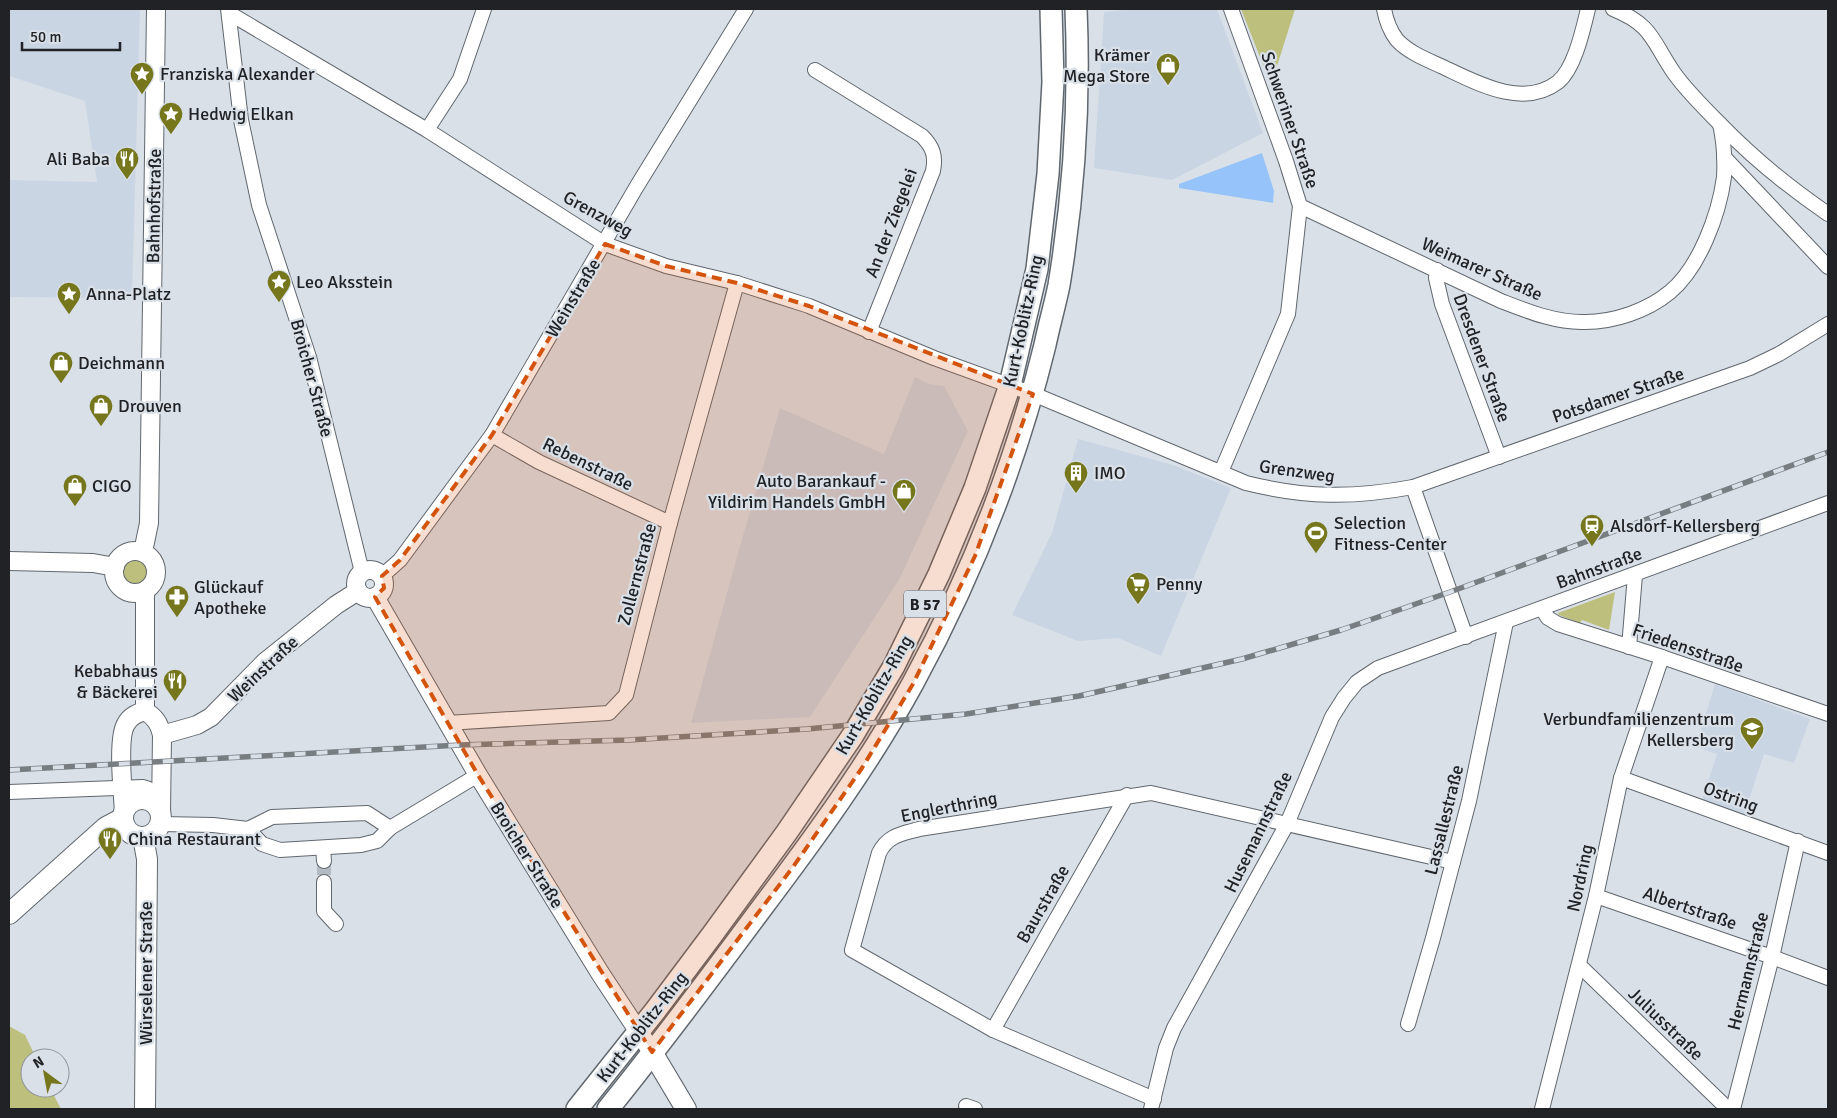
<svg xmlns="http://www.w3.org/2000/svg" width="1837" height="1118" viewBox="0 0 1837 1118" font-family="Signika,sans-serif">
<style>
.built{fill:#cad5e3}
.green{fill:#bdbf7c}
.water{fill:#96c4fa}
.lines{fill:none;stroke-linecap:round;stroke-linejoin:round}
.minor-tunnel{stroke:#b4bac1;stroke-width:14;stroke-dasharray:14 7;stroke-linecap:butt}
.minor-casing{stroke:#61676e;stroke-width:16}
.tertiary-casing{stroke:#61676e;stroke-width:20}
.secondary-casing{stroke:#61676e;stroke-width:22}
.primary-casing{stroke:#61676e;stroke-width:24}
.minor{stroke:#fff;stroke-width:14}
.tertiary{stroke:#fff;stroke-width:18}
.secondary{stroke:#fff;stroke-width:20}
.primary{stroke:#fff;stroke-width:21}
.rail-casing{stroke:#787d82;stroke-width:5.5}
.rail{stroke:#d9e0e8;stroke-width:4;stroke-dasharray:11;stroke-linecap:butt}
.marked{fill:#d4540e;fill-opacity:0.2;stroke:#d4540e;stroke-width:4;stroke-dasharray:10 6;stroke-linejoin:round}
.labels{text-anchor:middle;stroke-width:4.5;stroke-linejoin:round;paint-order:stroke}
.shield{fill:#d9e0e8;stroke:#585b60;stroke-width:1}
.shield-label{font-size:16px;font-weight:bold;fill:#202225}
.poi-label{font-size:18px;fill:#202225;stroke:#d9e0e8;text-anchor:start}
.street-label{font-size:18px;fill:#202225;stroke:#d9e0e8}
</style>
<rect width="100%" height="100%" fill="#d9e0e8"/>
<g class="built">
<polygon points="9,9 140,9 132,298 9,297 9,180 97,182 85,101 9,76"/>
<polygon points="1135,9 1217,9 1263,133 1172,180 1094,168 1104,12"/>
<polygon points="915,377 929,384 944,386 968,431 899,580 810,717 691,723 738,553 780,408 884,454"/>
<polygon points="1078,439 1173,465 1231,488 1161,656 1118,638 1078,641 1012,615 1052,533"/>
<polygon points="1715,684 1810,719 1794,763 1764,754 1744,815 1702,800 1717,754 1696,747"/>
</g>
<g class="green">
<polygon points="1241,9 1295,9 1271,85"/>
<circle cx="135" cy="571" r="15"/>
<polygon points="1615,592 1609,630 1582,620 1580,623 1559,615 1558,613"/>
<polygon points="9,1026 25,1035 36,1058 30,1058 30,1088 50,1088 61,1109 9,1109"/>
</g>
<polygon class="water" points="1262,153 1274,191 1273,203 1179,188 1179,184"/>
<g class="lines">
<polyline class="minor-tunnel" points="324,861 324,882"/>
<defs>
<g id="minor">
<polyline points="228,9 241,120 259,205 309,357 362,572"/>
<path d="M1384,9C1386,20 1390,31 1397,40C1409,53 1428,60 1443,67C1477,83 1523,109 1558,82C1575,68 1583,29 1588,9"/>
<path d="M1613,9C1653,25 1652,41 1674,73C1686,90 1705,109 1720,124C1752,157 1790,188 1828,214"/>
<path d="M229,13L427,130L605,244L666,266L737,283L809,306L934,358L1033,394L1246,483C1306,498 1353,498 1413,487L1750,368L1779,354L1828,324"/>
<path d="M815,70L922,136C933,147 936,156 933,171L869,332"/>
<polyline points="427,130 460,79 484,9"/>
<polyline points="1724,157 1828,267"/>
<path d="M1300,206L1501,301C1527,311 1556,323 1585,322C1614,322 1647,311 1670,292C1699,268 1719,215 1724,177C1725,160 1724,142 1720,124"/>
<polyline points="1437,270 1436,278 1442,304 1499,457"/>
<polyline points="492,435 539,462 670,523"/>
<polyline points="1221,472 1288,314 1300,206 1286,161 1231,9"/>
<polyline points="1413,487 1466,637"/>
<polyline points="382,576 400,560 492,435 637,186 746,9"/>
<polyline points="1542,609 1548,618 1558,624 1662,657 1828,714"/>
<polyline points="1629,647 1635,575"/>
<polyline points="447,723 609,713 626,695 670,523 737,283"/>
<polyline points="1621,778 1828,853"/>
<path d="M9,792L143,787C152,789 157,792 162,799"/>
<polyline points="161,824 213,825 248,829 272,817 367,813 390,828 478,775"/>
<polyline points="248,829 262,844 280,850 361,845 377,841 390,828"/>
<polyline points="323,848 324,861"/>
<polyline points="324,882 324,911 336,924"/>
<polyline points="1596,896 1772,957 1828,978"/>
<polyline points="1579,965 1728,1109"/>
<polyline points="1408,1024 1433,938 1469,801 1506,622"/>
<polyline points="993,1030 1127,795"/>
<path d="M1154,1099L993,1030L852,950L879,853C888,835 902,834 919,829L1151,793L1453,862"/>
<polyline points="966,1106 975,1109"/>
<polyline points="1151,1109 1166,1048 1174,1028 1287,824 1332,717 1344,698 1357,682 1378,668 1828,503"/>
<polyline points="1542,1109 1596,896 1621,778 1662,657"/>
<polyline points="1733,1109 1772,957 1798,841"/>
</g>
<g id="tertiary">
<circle cx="135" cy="572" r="21"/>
<polyline points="143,552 149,523 156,9"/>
<polyline points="9,561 93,563 115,567"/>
<circle cx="370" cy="584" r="14"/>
<polyline points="145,591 145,711"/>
<polyline points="375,597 478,775 600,973 652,1052"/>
<polyline points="162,735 197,725 211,717 265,662 336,605 358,591"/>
<path d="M124,812C123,794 117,738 126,724C130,716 137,713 145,711C155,717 159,723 162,735L161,814"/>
</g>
<g id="secondary">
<circle cx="142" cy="818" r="19"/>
<polyline points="143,837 147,859 145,1109"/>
<polyline points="9,914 106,827 123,818"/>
<polyline points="652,1052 686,1109"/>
</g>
<g id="primary">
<polyline points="577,1109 655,1011 712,935 787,832 853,735 894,666 939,574 975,488 1010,385 1037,269 1048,174 1053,82 1051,9"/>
<path d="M608,1109C660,1045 709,979 758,913C813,840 869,764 913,683C971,577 1016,463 1045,345C1049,325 1055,305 1059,285C1074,194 1080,101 1076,9"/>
</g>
</defs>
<use href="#minor" class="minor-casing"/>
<use href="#tertiary" class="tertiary-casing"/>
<use href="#secondary" class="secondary-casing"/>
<use href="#primary" class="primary-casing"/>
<use href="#minor" class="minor"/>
<use href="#tertiary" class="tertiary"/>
<use href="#secondary" class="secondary"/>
<use href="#primary" class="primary"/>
<defs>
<polyline id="rail" points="9,770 460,745 629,740 807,729 966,714 1079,696 1242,659 1341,630 1450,592 1828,452"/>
</defs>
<use href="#rail" class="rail-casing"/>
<use href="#rail" class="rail"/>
</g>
<path class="marked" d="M605,244L666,266L737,283L809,306L1033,394L975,556L913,684L862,768L793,867L652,1052L478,775L375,597L384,588L382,576L400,560L492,435Z"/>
<defs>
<symbol id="shop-pin" viewBox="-11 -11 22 30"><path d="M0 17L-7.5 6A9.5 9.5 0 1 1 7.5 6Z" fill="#76761d" stroke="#d9e0e8"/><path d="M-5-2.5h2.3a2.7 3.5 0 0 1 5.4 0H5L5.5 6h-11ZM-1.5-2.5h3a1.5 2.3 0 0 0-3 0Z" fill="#fff"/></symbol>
<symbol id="sight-pin" viewBox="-11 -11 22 30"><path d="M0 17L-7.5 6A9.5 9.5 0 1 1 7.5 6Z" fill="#76761d" stroke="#d9e0e8"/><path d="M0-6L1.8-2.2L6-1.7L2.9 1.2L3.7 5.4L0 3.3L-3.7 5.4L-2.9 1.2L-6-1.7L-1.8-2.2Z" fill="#fff"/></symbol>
<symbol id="restaurant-pin" viewBox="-11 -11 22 30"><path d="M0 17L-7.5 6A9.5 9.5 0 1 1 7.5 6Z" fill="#76761d" stroke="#d9e0e8"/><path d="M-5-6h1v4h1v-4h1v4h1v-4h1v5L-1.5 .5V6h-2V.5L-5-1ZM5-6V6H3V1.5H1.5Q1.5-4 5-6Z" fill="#fff"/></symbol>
<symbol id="building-pin" viewBox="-11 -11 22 30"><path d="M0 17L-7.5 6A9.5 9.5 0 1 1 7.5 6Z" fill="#76761d" stroke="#d9e0e8"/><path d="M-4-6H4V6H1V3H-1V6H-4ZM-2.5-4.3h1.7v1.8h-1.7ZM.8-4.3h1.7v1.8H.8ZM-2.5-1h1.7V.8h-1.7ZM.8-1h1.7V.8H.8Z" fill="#fff"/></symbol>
<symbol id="station-pin" viewBox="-11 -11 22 30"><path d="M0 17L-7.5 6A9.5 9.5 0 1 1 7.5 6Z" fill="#76761d" stroke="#d9e0e8"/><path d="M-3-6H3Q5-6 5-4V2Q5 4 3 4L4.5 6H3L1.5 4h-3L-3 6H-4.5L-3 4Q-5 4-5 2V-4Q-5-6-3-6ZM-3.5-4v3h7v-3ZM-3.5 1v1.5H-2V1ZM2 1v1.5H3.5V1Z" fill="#fff"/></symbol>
<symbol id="stadium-pin" viewBox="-11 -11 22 30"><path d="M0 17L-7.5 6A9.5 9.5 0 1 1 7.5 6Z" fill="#76761d" stroke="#d9e0e8"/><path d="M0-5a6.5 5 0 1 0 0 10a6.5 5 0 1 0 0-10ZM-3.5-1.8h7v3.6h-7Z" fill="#fff"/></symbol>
<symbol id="supermarket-pin" viewBox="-11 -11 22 30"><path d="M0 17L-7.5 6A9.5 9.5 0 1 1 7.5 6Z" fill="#76761d" stroke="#d9e0e8"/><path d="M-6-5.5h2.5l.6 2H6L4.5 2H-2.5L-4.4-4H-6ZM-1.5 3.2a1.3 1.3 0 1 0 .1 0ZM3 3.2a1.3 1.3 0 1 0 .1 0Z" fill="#fff"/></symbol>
<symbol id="pharmacy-pin" viewBox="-11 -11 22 30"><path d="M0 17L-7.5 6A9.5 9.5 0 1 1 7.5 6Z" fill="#76761d" stroke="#d9e0e8"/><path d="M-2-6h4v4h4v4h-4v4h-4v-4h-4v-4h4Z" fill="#fff"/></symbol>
<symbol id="school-pin" viewBox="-11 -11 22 30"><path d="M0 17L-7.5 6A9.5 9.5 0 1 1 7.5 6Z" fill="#76761d" stroke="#d9e0e8"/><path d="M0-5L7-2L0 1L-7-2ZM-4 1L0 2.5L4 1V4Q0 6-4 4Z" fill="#fff"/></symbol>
</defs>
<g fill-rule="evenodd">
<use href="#shop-pin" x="1154" y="51" width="28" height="38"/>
<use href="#sight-pin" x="128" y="60" width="28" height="38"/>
<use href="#sight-pin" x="157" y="100" width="28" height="38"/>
<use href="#restaurant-pin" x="113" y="145" width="28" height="38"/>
<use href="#sight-pin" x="265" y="268" width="28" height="38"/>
<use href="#sight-pin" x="55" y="280" width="28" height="38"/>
<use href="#shop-pin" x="47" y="349" width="28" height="38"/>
<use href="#shop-pin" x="87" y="392" width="28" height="38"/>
<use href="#building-pin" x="1062" y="459" width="28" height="38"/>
<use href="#shop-pin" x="61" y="472" width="28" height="38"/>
<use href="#shop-pin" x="890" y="477" width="28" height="38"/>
<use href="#station-pin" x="1578" y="512" width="28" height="38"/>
<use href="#stadium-pin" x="1302" y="519" width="28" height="38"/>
<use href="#supermarket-pin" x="1124" y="570" width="28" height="38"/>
<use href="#pharmacy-pin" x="163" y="583" width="28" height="38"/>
<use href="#restaurant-pin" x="161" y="667" width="28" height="38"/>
<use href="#school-pin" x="1738" y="715" width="28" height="38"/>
<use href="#restaurant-pin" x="96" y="825" width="28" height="38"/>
</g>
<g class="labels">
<rect class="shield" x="904" y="590.5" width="42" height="27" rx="4"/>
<g class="shield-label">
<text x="925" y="610">B 57</text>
</g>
<g class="poi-label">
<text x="1150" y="61" text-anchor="end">Krämer<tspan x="1150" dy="21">Mega Store</tspan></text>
<text x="160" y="80">Franziska Alexander</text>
<text x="188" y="120">Hedwig Elkan</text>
<text x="110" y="165" text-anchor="end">Ali Baba</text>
<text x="296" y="288">Leo Aksstein</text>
<text x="86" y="300">Anna-Platz</text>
<text x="78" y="369">Deichmann</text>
<text x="118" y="412">Drouven</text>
<text x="1094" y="479">IMO</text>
<text x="886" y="487" text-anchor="end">Auto Barankauf -<tspan x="886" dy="21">Yildirim Handels GmbH</tspan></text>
<text x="92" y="492">CIGO</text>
<text x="1334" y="529">Selection<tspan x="1334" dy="21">Fitness-Center</tspan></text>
<text x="1610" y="532">Alsdorf-Kellersberg</text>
<text x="1156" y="590">Penny</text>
<text x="194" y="593">Glückauf<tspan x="194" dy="21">Apotheke</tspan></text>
<text x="158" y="677" text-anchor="end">Kebabhaus<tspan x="158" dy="21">&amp; Bäckerei</tspan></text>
<text x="1734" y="725" text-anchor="end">Verbundfamilienzentrum<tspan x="1734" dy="21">Kellersberg</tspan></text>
<text x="128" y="845">China Restaurant</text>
</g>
<g class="street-label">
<text transform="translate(1290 120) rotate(71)" y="6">Schweriner Straße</text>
<text transform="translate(154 206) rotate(-89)" y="6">Bahnhofstraße</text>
<text transform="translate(598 214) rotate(29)" y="6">Grenzweg</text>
<text transform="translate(891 223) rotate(-69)" y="6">An der Ziegelei</text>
<text transform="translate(1482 269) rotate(24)" y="6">Weimarer Straße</text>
<text transform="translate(573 298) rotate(-59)" y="6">Weinstraße</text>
<text transform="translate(1023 321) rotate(-78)" y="6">Kurt-Koblitz-Ring</text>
<text transform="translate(1482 358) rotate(70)" y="6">Dresdener Straße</text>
<text transform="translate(312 378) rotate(75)" y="6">Broicher Straße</text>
<text transform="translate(1618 395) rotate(-19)" y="6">Potsdamer Straße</text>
<text transform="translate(588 464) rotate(26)" y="6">Rebenstraße</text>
<text transform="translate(1297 471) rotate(8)" y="6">Grenzweg</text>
<text transform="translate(1599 568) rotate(-20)" y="6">Bahnstraße</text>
<text transform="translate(637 574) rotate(-75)" y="6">Zollernstraße</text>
<text transform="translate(1688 648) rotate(19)" y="6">Friedensstraße</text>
<text transform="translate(263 669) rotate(-43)" y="6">Weinstraße</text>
<text transform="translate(874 695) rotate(-60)" y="6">Kurt-Koblitz-Ring</text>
<text transform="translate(1731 797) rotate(20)" y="6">Ostring</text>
<text transform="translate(949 807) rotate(-11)" y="6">Englerthring</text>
<text transform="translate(1444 820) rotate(-76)" y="6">Lassallestraße</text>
<text transform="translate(1258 832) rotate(-64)" y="6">Husemannstraße</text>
<text transform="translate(527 855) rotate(58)" y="6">Broicher Straße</text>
<text transform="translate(1580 878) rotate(-78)" y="6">Nordring</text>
<text transform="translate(1043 904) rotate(-60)" y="6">Baurstraße</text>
<text transform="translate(1690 908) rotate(19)" y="6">Albertstraße</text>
<text transform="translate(1748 971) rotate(-76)" y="6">Hermannstraße</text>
<text transform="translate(146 973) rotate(-90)" y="6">Würselener Straße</text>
<text transform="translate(1666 1024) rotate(44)" y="6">Juliusstraße</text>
<text transform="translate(642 1027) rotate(-52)" y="6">Kurt-Koblitz-Ring</text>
</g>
</g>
<rect width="1837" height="1118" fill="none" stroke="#202225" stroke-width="20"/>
<g transform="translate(45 1073) rotate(328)"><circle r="24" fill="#d9e0e8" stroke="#8f949a"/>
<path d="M0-4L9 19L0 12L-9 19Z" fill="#76761d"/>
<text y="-8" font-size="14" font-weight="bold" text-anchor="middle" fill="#202225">N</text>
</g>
<path d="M22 42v8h98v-8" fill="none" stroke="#202225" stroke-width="2.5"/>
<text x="30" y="42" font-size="15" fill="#202225" stroke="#d9e0e8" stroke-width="4" paint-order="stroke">50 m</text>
</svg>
